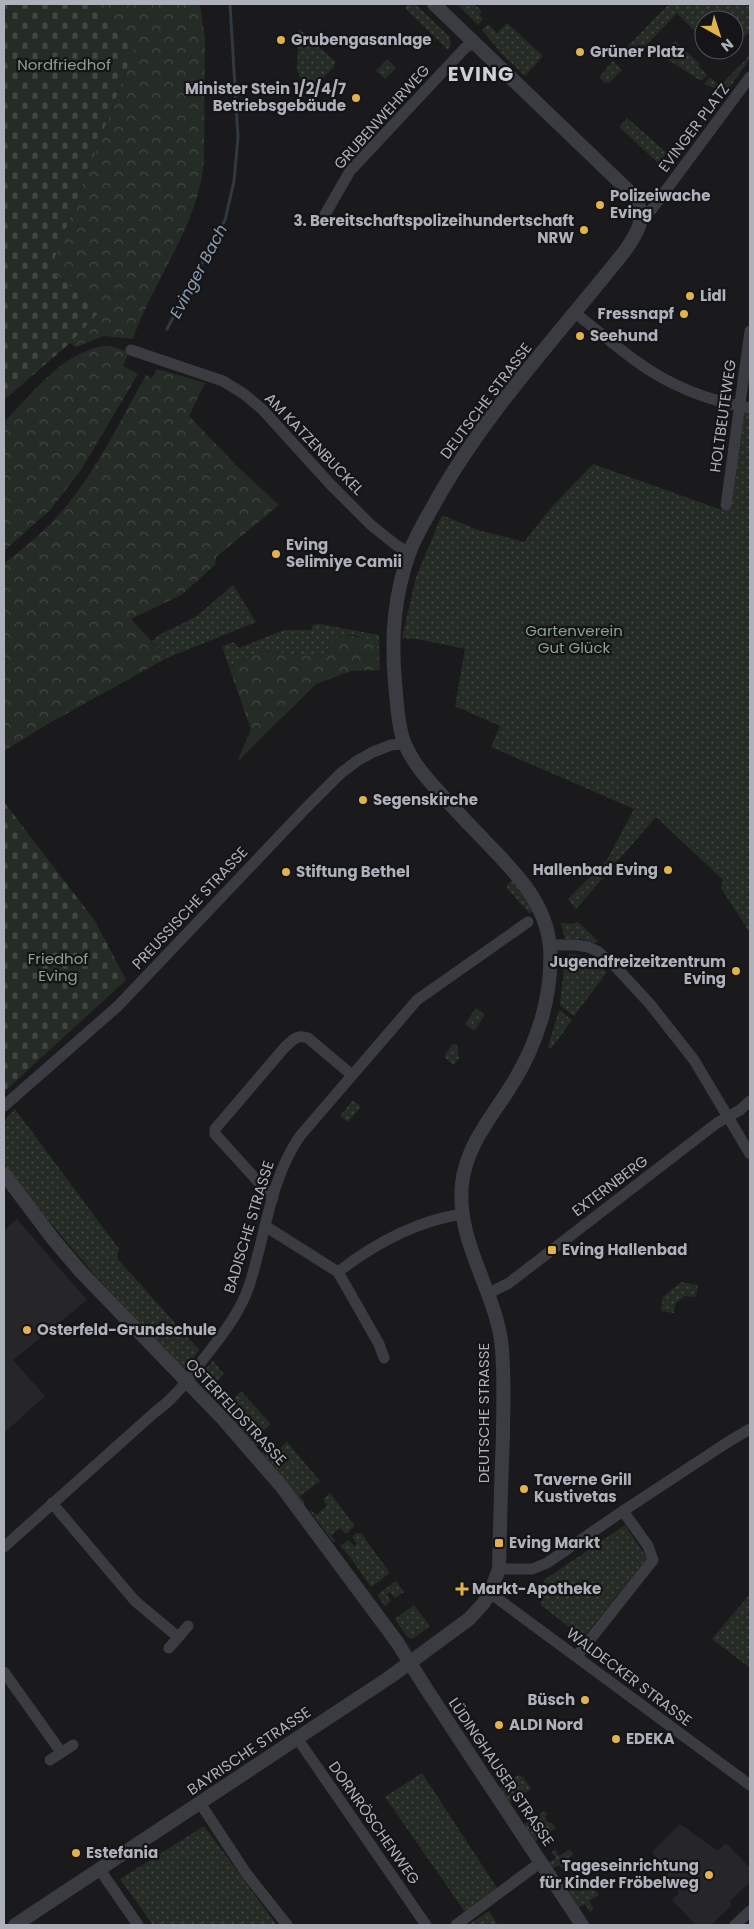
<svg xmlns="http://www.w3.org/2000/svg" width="754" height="1929" viewBox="0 0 754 1929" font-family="Poppins,sans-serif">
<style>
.built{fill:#262629}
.green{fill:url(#green-dots)}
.forest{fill:url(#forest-crowns)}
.cemetery{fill:url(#cemetery-stones)}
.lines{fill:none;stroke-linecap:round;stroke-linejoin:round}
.stream{stroke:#31383f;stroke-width:3}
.minor{stroke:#3b3c41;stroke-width:11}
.tertiary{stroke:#3b3c41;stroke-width:14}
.poi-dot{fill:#e2b24c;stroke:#151517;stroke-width:2}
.labels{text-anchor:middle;stroke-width:4.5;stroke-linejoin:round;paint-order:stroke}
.poi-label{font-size:15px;font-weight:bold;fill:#aeb1ba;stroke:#151517;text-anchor:start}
.park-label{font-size:15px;fill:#87a389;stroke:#151517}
.street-label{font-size:15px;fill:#aeb1ba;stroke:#151517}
.water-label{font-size:16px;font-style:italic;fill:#889db1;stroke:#151517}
.district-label{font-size:20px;font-weight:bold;letter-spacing:1px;fill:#ced0d7;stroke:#151517}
</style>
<defs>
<pattern id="green-dots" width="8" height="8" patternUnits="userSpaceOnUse" patternTransform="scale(1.25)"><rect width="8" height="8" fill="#242c25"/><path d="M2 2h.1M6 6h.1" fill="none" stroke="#414843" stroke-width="1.8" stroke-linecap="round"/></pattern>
<pattern id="forest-crowns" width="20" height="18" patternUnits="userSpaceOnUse" patternTransform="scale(1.25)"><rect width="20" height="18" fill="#242c25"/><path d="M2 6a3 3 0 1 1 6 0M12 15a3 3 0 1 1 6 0" fill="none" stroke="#414843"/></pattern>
<pattern id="cemetery-stones" width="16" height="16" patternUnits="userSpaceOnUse" patternTransform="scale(1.25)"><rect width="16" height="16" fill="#242c25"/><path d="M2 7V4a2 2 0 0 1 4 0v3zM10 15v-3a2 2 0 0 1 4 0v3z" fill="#414843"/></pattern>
</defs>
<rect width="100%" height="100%" fill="#1a1a1c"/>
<g class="built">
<polygon points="17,1219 87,1300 13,1360 45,1396 4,1433 4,1230"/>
<polygon points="680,1824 718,1851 726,1843 750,1868 750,1882 729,1902 732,1905 711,1925 696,1925 672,1900 679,1893 652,1852"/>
</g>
<g class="green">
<polygon points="406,4 415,4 449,36 451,44 448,50 405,8 407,5"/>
<polygon points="457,4 474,4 482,11 479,15 483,19 478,25"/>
<polygon points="669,4 746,4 750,8 750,32 744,37 734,29 734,20 704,20 704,41 677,13 636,56 627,47"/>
<polygon points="507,23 543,56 525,76 502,54 482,30 488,24 497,33"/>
<polygon points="299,29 336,62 334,65 335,66 308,93 305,91 297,69"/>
<polygon points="675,41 700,64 698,66 708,75 701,81 662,56"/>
<polygon points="750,55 750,58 726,93 704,84 710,77 720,86"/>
<polygon points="387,59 396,68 385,79 376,71"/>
<polygon points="613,61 622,70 609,83 608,82 606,84 599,77"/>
<polygon points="627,118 675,160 673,163 665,155 658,163 619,127"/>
<polygon points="740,406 750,408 750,933 721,888 723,880 656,817 576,909 568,899 607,860 634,809 491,747 500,726 455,706 465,649 417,639 402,638 416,577 442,515 478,530 524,542 550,509 593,464 722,510 726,505"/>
<polygon points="233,585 256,622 167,658 152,641 159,635 197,616"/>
<path d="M319,624L379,635L380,670L376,644C366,638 348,630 337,638C331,643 326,651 321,657L262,651L229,667L222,646L234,642L239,648L284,630H311L313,625Z"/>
<polygon points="514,879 534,911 529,913 507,888 507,885"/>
<polygon points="578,922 598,941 595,943 581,939 565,939 561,923 572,924"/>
<path d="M570,954C586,955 595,961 607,972L574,1016L560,1005L565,958Z"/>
<polygon points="476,1008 485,1015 474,1031 465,1024"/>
<polygon points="559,1010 572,1020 551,1049 548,1047"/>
<polygon points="452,1044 457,1044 459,1058 454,1065 444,1057"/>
<polygon points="353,1100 361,1107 348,1122 340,1116"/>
<polygon points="15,1109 119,1249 117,1258 199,1350 184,1370 94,1274 37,1207 4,1164 4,1121"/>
<polygon points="681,1282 698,1285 696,1297 685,1296 675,1304 674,1313 661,1311 663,1297"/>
<path d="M213,1361L224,1374L208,1390L213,1395L209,1396L205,1393L206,1390C197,1378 204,1371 213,1361Z"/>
<polygon points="241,1391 271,1424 253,1439 258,1445 256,1447 218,1406 224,1397 230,1403"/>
<polygon points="287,1442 320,1481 300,1496 305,1503 304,1504 262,1453 270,1447 275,1453"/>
<polygon points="330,1493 355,1526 346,1534 340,1528 331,1535 335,1540 333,1542 310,1511 311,1510 316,1515 327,1506 323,1499"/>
<polygon points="625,1525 647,1558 583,1638 541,1605 542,1600 535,1595 543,1585 544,1580"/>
<polygon points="357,1533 361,1533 390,1573 371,1587 350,1557 340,1546 349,1540 354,1546 357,1544 352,1537"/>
<polygon points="396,1581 404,1592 395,1598 390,1592 387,1595 391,1601 385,1606 377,1595"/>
<polygon points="750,1594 750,1668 712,1639"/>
<polygon points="414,1605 430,1626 414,1638 411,1639 405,1634 395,1619"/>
<polygon points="422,1773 497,1888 465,1912 385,1797"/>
<polygon points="518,1775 523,1777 531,1789 521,1796 525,1802 521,1805 517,1798 509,1803 499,1788"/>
<polygon points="530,1810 535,1817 545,1811 547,1814 545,1817 549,1823 552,1823 556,1828 546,1834 550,1841 546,1843 542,1837 534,1842 523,1825 531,1820 526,1813"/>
<polygon points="204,1826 277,1925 153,1925 120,1879"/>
<polygon points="555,1849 559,1856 570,1849 573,1855 563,1862 568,1870 565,1872 559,1865 552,1869 548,1863 556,1858 552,1852"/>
<polygon points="588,1878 599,1895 589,1901 594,1909 590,1912 585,1904 577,1909 567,1892"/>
<polygon points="489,1911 498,1925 468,1925"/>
</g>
<g class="forest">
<path d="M90,4H200L205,39L204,159C200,224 154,278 133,339L104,336L76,347L70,343L101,310L50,270L134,50Z"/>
<path d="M102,346H111L129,352L123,366L138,374L81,470L51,509L4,551V422C32,394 61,354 102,346Z"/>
<path d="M157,369L205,383L189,416L240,469L279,505L216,557L215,565L181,595L131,619L167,658L46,725L4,751V564C20,550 38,537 53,521C92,480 118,425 146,375L152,378Z"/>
<polygon points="344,635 366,638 376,644 380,670 351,671 316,684 237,762 251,730 229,667 262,651 321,657 336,638"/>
</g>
<g class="cemetery">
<polygon points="4,4 90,4 134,50 50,270 101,310 70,343 4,400"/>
<polygon points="4,802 95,921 126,980 4,1092"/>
</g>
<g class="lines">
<polyline class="stream" points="167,329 225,220 234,181 238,137 230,4"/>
<g class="minor">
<polyline points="323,218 350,171 465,48 473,43"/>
<polyline points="641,218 652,209 750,77"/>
<path d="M575,313C596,329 615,346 636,361C670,386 709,401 750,408"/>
<polyline points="131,350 223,381 244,394 262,409 331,485 371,525 396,545 410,553"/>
<polyline points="726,505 750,331"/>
<polyline points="549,945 576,945 588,947 597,951 614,965 650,1004 694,1060 750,1154"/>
<polyline points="4,1106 118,1006 305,809 341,773 357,761 373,752 391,745 404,744"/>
<path d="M273,1198L215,1134V1129L285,1047C293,1040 297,1034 308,1038L352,1075"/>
<polyline points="265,1226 338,1272 379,1344 384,1358"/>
<path d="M338,1272C374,1244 417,1221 462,1214"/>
<polyline points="489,1293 509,1283 717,1123 740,1110 750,1101"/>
<polyline points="52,1503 135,1601 178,1637"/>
<path d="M4,1547L154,1413C172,1400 183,1386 196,1369C216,1342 238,1318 249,1286C266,1235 269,1181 300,1136L417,1000L528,922"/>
<polyline points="499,1569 532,1569 547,1563 623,1511 728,1442 750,1429"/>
<polyline points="490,1593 750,1785"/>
<polyline points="169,1648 188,1626"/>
<polyline points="577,1656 653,1560 648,1546 623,1511"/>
<polyline points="4,1672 61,1752"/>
<polyline points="297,1738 426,1925"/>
<polyline points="50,1760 73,1745"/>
<polyline points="200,1803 246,1873 287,1925"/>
<polyline points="100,1870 138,1925"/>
<polyline points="456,1925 541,1862"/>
<polyline points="735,1925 750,1911"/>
</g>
<g class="tertiary">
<polyline points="4,1174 53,1239 81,1272 223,1419 282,1487 397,1642 427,1690 582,1925"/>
<path d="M15,1925L390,1677L469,1619L483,1604L490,1593L499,1569C500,1525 501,1480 503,1436C503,1404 505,1372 501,1340C493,1287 456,1240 462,1184C466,1146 491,1118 511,1086C537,1045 553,996 550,947C546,902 515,872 486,842C466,821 445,800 426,777C397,743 399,724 395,682C391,636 394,595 410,551C417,533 428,516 437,499C488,409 560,333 624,252C637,234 648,218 634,196L434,4"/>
</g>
</g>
<g class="poi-dot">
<circle cx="281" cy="40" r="5"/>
<circle cx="580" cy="52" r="5"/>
<circle cx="356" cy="98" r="5"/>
<circle cx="600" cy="205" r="5"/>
<circle cx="584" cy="230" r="5"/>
<circle cx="690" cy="296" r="5"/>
<circle cx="684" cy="314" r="5"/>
<circle cx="580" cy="336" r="5"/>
<circle cx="276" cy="554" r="5"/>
<circle cx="363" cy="800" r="5"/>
<circle cx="668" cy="870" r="5"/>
<circle cx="286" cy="872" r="5"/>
<circle cx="736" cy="971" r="5"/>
<rect x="547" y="1245" width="10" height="10" rx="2.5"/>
<circle cx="27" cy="1330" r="5"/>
<circle cx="524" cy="1489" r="5"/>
<rect x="494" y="1538" width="10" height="10" rx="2.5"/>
<path d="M459.5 1581.5h5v5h5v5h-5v5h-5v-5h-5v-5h5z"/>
<circle cx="585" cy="1700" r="5"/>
<circle cx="499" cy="1725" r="5"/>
<circle cx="616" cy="1739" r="5"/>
<circle cx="76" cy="1853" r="5"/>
<circle cx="709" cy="1875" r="5"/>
</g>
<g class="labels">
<g class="poi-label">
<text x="291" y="45">Grubengasanlage</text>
<text x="590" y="57">Grüner Platz</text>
<text x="346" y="94" text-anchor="end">Minister Stein 1/2/4/7<tspan x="346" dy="17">Betriebsgebäude</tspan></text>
<text x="610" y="201">Polizeiwache<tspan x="610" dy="17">Eving</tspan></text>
<text x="574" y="226" text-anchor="end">3. Bereitschaftspolizeihundertschaft<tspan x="574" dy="17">NRW</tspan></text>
<text x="700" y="301">Lidl</text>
<text x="674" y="319" text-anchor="end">Fressnapf</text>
<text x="590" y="341">Seehund</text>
<text x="286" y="550">Eving<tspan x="286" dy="17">Selimiye Camii</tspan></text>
<text x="373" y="805">Segenskirche</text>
<text x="658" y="875" text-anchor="end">Hallenbad Eving</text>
<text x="296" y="877">Stiftung Bethel</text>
<text x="726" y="967" text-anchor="end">Jugendfreizeitzentrum<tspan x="726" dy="17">Eving</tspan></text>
<text x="562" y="1255">Eving Hallenbad</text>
<text x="37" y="1335">Osterfeld-Grundschule</text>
<text x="534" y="1485">Taverne Grill<tspan x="534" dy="17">Kustivetas</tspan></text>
<text x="509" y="1548">Eving Markt</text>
<text x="472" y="1594">Markt-Apotheke</text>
<text x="575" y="1705" text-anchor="end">Büsch</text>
<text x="509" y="1730">ALDI Nord</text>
<text x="626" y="1744">EDEKA</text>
<text x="86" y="1858">Estefania</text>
<text x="699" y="1871" text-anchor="end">Tageseinrichtung<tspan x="699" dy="17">für Kinder Fröbelweg</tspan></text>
</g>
<g class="park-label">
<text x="64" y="70">Nordfriedhof</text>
<text x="574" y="636">Gartenverein<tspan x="574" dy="17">Gut Glück</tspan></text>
<text x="58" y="964">Friedhof<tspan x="58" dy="17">Eving</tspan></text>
</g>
<g class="street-label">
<text transform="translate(382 117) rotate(-48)" y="5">GRUBENWEHRWEG</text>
<text transform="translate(694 128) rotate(-53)" y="5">EVINGER PLATZ</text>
<text transform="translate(486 401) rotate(-53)" y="5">DEUTSCHE STRASSE</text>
<text transform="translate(723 416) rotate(-82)" y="5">HOLTBEUTEWEG</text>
<text transform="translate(314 444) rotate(46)" y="5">AM KATZENBUCKEL</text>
<text transform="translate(190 908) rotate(-47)" y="5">PREUSSISCHE STRASSE</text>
<text transform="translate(610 1186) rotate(-37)" y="5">EXTERNBERG</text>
<text transform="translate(249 1227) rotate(-73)" y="5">BADISCHE STRASSE</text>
<text transform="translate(236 1412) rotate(47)" y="5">OSTERFELDSTRASSE</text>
<text transform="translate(484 1413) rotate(-90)" y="5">DEUTSCHE STRASSE</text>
<text transform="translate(629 1677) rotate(37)" y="5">WALDECKER STRASSE</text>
<text transform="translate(249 1751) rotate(-34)" y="5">BAYRISCHE STRASSE</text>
<text transform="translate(501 1772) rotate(56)" y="5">LÜDINGHAUSER STRASSE</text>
<text transform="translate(374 1823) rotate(55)" y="5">DORNRÖSCHENWEG</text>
</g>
<g class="water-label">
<text transform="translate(198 271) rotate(-62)" y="6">Evinger Bach</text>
</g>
<g class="district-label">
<text x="481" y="81">EVING</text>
</g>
</g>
<rect width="754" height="1929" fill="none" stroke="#aeb1ba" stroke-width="10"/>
<g transform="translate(719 35) rotate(141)"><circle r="24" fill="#151517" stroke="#525358"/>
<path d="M0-4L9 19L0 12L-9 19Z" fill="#e2b24c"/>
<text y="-8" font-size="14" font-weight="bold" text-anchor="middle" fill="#aeb1ba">N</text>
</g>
</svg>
